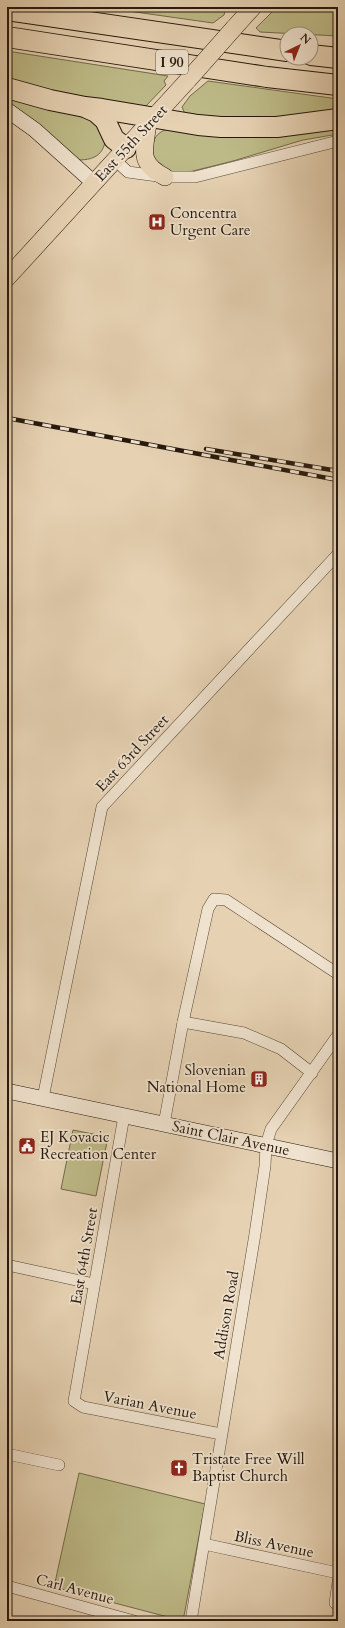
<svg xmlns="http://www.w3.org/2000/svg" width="345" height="1628" viewBox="0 0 345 1628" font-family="Cardo,serif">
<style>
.green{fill:#bdba87;stroke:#72694a}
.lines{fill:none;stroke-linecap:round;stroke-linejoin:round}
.street-casing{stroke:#564636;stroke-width:12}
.secondary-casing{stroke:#26180c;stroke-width:16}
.primary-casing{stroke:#26180c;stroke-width:18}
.highway-casing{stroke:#26180c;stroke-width:22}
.street{stroke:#efe2ce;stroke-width:11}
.secondary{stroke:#efe2ce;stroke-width:15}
.primary{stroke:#e6d2b3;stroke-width:17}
.highway{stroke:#e6d2b3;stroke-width:20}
.rail-casing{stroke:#26180c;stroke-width:4.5}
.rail{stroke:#efe2ce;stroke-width:3;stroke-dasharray:9;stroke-linecap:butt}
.primary-bridge-casing{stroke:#26180c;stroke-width:18;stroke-linecap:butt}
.primary-bridge{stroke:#e6d2b3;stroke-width:17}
.labels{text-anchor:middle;stroke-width:3.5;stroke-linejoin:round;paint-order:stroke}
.shield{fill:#efe2ce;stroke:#625546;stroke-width:1}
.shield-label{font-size:14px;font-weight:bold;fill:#26180c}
.street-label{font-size:15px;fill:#26180c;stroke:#efe2ce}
.poi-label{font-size:15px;fill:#26180c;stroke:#efe2ce;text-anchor:start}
</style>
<rect width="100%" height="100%" fill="#e6d2b3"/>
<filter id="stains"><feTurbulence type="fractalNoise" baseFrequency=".005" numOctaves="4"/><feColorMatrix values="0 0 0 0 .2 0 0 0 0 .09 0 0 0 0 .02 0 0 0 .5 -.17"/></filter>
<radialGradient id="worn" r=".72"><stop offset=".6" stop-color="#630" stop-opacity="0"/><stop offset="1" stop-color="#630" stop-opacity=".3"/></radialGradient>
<g class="green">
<polygon points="100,7 226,7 224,15 213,23"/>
<polygon points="277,7 338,7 338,36 260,32 256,28"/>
<polygon points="7,51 168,76 164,81 166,85 143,109 7,83"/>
<polygon points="208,81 338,99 338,113 307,120 186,116 182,107 190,96"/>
<path d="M13,96L87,114L106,134C105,153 97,160 78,160L8,104Z"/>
<path d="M338,124V134L303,140L233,161L189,172H171L151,161C154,140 151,133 174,127Z"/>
<polygon points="73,1130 108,1137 96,1196 61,1189"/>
<polygon points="79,1473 205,1504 183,1621 54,1587"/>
</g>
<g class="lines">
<defs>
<g id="street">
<polyline points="115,160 128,172 165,177 195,177 338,141"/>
<polyline points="183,1022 244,1033 281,1049 312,1073"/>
<polyline points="43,1098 102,807 338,554"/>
<polyline points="124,1116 74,1401 83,1407 221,1434"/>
<polyline points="164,1124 183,1022 208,909 214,899 226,900 338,974"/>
<polyline points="7,1265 94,1284"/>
<polyline points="7,1454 59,1465"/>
<polyline points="204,1544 338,1573"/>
<polyline points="338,1582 335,1603 338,1605"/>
<polyline points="7,1586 134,1621"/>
<polyline points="191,1621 255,1234 265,1166 266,1145 271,1129 338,1035"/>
</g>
<g id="secondary">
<polyline points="7,110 35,130 94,183"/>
<polyline points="7,1091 338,1161"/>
</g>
<g id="primary">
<polyline points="234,28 253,7"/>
<path d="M148,124C144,151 138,163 165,177"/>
<polyline points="7,278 188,80"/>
</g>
<g id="highway">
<polyline points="7,10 287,51"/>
<polyline points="7,37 267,77 338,85"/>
<polyline points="311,55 338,58"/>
<polyline points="7,88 50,100 85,107 102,109 198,125 221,127 277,127 338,119"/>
<polyline points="87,108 96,112 105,120 114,139 126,148"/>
</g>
</defs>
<use href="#street" class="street-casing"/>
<use href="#secondary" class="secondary-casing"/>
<use href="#primary" class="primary-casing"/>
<use href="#highway" class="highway-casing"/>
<use href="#street" class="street"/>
<use href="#secondary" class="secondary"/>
<use href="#primary" class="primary"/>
<use href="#highway" class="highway"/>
<defs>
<g id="rail">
<polyline points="7,418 338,480"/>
<polyline points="206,449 338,471"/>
</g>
</defs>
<use href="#rail" class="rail-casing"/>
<use href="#rail" class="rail"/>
<defs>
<polyline id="primary-bridge" points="188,80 234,28"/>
</defs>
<use href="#primary-bridge" class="primary-bridge-casing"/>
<use href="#primary-bridge" class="primary-bridge"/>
</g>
<defs>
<symbol id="hospital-square" viewBox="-11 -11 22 22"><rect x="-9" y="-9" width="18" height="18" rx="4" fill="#8f2418" stroke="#efe2ce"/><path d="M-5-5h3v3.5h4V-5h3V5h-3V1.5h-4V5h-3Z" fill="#fff"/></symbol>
<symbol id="building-square" viewBox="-11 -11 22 22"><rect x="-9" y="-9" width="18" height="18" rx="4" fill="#8f2418" stroke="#efe2ce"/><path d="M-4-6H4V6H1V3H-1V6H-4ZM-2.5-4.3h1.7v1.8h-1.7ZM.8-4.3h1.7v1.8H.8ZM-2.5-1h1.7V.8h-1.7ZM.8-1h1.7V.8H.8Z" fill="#fff"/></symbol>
<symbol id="civic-square" viewBox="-11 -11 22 22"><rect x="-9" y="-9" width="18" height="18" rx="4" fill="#8f2418" stroke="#efe2ce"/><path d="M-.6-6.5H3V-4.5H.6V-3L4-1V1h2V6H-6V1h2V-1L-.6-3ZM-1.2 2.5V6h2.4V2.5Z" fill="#fff"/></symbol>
<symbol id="church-square" viewBox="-11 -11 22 22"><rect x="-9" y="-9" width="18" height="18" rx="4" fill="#8f2418" stroke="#efe2ce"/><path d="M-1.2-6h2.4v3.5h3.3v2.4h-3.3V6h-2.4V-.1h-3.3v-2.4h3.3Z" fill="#fff"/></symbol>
</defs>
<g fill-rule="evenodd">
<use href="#hospital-square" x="147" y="212" width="20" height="20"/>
<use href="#building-square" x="249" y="1069" width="20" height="20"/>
<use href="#civic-square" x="17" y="1136" width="20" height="20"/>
<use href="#church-square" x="169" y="1458" width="20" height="20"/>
</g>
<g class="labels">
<rect class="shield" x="156" y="50" width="32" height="24" rx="3"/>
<g class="shield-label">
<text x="172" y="67">I 90</text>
</g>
<g class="street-label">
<text transform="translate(131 143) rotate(-47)" y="5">East 55th Street</text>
<text transform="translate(132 753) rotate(-47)" y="5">East 63rd Street</text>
<text transform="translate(231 1138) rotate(12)" y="5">Saint Clair Avenue</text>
<text transform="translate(84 1256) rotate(-80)" y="5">East 64th Street</text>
<text transform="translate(226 1315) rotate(-80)" y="5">Addison Road</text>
<text transform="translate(150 1405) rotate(11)" y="5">Varian Avenue</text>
<text transform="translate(274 1544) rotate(12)" y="5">Bliss Avenue</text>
<text transform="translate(75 1589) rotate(15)" y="5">Carl Avenue</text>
</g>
<g class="poi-label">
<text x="170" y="218">Concentra<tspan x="170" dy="17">Urgent Care</tspan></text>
<text x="246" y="1075" text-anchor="end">Slovenian<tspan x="246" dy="17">National Home</tspan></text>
<text x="40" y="1142">EJ Kovacic<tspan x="40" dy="17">Recreation Center</tspan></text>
<text x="192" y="1464">Tristate Free Will<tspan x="192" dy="17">Baptist Church</tspan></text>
</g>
</g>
<rect width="345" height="1628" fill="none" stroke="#e6d2b3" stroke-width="24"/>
<rect x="8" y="8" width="329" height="1612" fill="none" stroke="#26180c" stroke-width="2"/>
<rect x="12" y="12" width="321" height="1604" fill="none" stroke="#26180c"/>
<g transform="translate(299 46) rotate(43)"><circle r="19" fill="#efe2ce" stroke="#9f9180"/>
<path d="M0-3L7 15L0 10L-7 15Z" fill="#8f2418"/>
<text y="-6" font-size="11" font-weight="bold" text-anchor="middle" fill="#26180c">N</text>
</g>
<rect width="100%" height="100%" filter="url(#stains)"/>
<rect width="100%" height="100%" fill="url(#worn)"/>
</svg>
